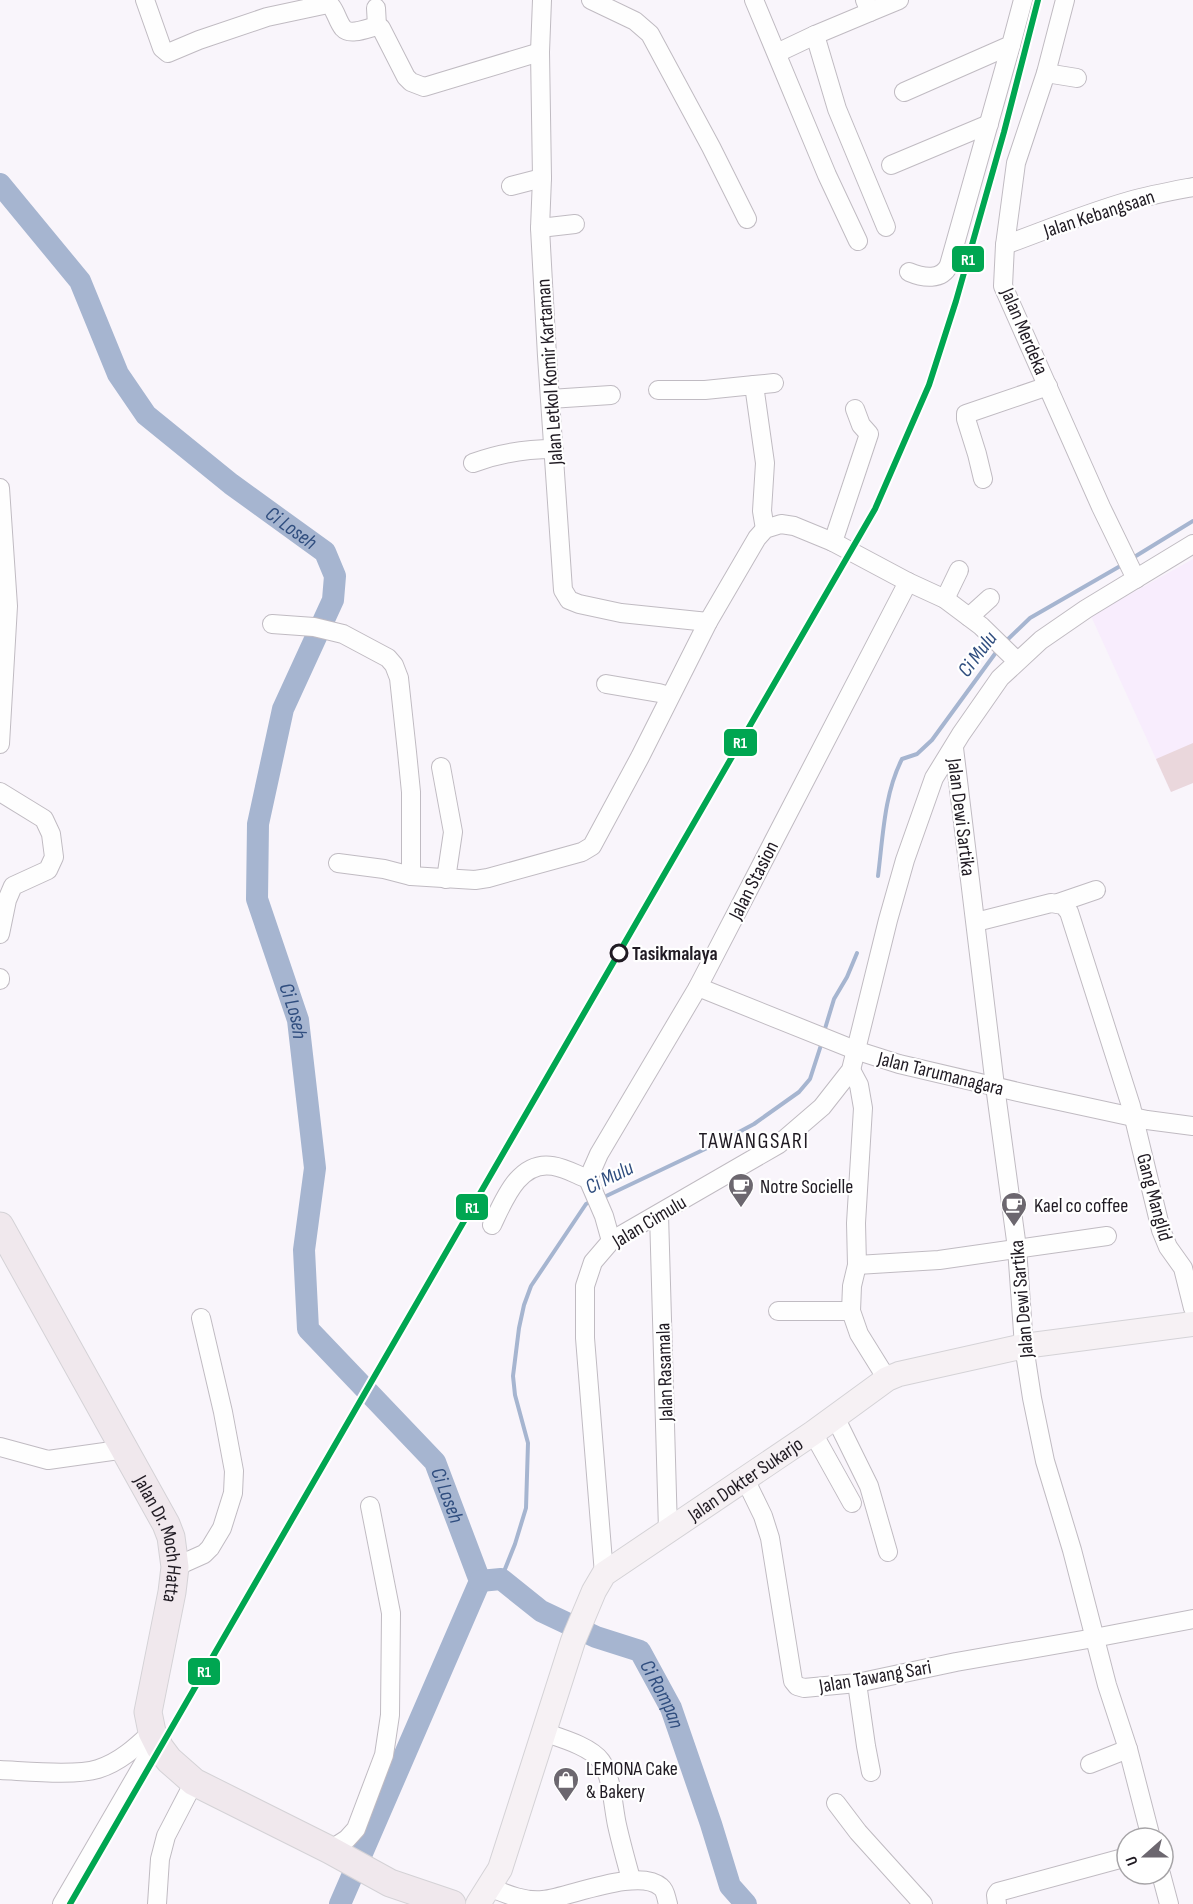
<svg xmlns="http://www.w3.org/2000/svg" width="1193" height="1904" viewBox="0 0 1193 1904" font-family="'Sofia Sans Condensed',sans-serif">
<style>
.built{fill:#f8edfd}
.green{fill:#ead7dc}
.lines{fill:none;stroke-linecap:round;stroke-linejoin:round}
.stream{stroke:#a6b5d0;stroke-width:4}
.river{stroke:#a6b5d0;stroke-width:22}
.minor-casing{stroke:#c0bbc2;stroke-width:20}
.major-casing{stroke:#d4d2d6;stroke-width:26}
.highway-casing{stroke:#d4d2d6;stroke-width:29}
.minor{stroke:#fefefe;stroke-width:18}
.major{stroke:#f6f1f4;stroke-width:24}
.highway{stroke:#f0e8ed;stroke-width:27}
.rail-1-casing{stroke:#fff;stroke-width:10}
.rail-1{stroke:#00a651;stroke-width:6}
.stop-dot{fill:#fff;stroke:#201b23;stroke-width:3}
.labels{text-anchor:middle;stroke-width:4.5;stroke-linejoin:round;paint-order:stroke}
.street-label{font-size:20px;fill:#201b23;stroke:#fff}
.stop-label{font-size:20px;font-weight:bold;fill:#201b23;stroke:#fff;text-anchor:start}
.poi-label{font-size:20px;fill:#201b23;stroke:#fff;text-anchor:start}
.water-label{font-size:21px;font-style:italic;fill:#304e7f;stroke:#fff}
.quarter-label{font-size:22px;letter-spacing:1.5px;fill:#201b23;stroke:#fff}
.line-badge{stroke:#fff;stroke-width:2}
.badge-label{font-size:16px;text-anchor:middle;font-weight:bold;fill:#fff}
</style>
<rect width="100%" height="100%" fill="#f9f5fb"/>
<polygon class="built" points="1193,559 1193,783 1171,792 1091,616"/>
<polygon class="green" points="1193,743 1193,783 1171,792 1156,759"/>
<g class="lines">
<g class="stream">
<polyline points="1131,559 1193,521"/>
<polyline points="1004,643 1030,618 1122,565"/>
<path d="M878,876C883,837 884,794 902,759L917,754L932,740L997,651"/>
<polyline points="824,1032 834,999 847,977 857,953"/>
<polyline points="602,1198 724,1140 754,1124 799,1092 810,1079 822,1042"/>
<polyline points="501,1579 515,1544 526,1508 528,1443 515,1395 513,1376 519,1328 524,1305 531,1286 586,1204 592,1201"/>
</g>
<g class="river">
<path id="s1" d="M0,184L80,281L118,374L146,415L231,484L325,552L335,576L333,600L283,709L258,824L257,899L298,1020L315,1168L304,1250L308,1329L435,1462L480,1581L340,1904"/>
<path id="s2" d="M480,1581L501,1579L541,1611L596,1637L640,1651L671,1708L711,1824L730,1886L746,1904"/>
</g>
<defs>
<g id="minor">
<path d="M145,0L162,48L168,53L199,40L267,17L328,4L331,6C336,12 338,22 343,28C350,36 368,28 377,26L381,28L406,77L411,82L424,87L540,52"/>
<polyline points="542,0 540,52 542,178 540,228 547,356 563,590 569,600 579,604 621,613 708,622"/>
<polyline points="591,0 635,21 650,34 711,147 747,219"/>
<polyline points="754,0 827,175 858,241"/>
<polyline points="1065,0 1046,73 1016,163 1005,245 1003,286 1101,507 1136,579"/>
<polyline points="376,8 377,26"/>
<polyline points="870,12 899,0"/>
<polyline points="815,35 837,109 886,227"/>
<polyline points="777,53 815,35 870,12 865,0"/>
<polyline points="1046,73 1077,78"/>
<polyline points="904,92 1011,45 1023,0"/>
<polyline points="891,165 989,124"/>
<polyline points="511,186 542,178"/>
<polyline points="540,228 575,224"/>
<path d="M1005,245C1046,230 1087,213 1129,201C1150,195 1172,191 1193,187"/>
<path d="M909,272C923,278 942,281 949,265L1011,45"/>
<polyline points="754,385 774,383"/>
<polyline points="658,390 705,390 754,385 765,463 762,511 765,529"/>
<polyline points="550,399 611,395"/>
<path d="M473,463C500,453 525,449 554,449"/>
<polyline points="983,479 977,454 966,419 966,414 1048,386"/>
<polyline points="0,488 8,606 0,744"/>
<polyline points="833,542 869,434 861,425 855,409"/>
<polyline points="945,599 959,570"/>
<polyline points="969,617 990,598"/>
<polyline points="272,624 314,627 343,634 388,658 394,665 399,678 407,752 411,792 411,876"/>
<polyline points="606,684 659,693 669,696"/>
<polyline points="954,748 995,1086 1017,1248 1024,1346 1032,1398 1045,1461 1072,1550 1107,1685 1128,1749 1151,1838"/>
<polyline points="441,767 453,832 446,879"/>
<polyline points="0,792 44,819 51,834 54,857 48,870 13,886 7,900 0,934"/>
<polyline points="338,863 384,869 411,876 475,880 488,878 582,852 592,846 640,757 708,622 757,538 765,529 781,524 794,526 833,542 908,582 945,599 981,626 1017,661"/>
<polyline points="1058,903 1096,890"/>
<polyline points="976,922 1051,903 1063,905 1069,912 1131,1106 1161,1230 1168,1247 1183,1268 1193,1308"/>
<polyline points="0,978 0,980"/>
<polyline points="698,987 855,1050 899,1064 1027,1094 1147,1120 1193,1126"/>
<polyline points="851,1070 859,1085 863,1108 856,1223 857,1265 852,1286 851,1311 859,1334 887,1379"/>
<polyline points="659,1214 668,1530"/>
<path d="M492,1225C504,1200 519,1160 553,1166C566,1168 577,1175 588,1179"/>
<polyline points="611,1241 604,1216 588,1179 599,1154 698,987 908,582"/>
<polyline points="857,1265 939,1260 1107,1236"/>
<polyline points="778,1311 851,1311"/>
<polyline points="835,1417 869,1486 888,1552"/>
<polyline points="813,1433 852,1503"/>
<polyline points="0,1447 48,1460 126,1449"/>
<polyline points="745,1479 763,1516 770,1538 793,1681 797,1686 804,1688 857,1683 956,1662 1094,1638 1193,1619"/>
<polyline points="175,1567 204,1554 210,1548 222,1528 233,1493 234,1471 223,1412 201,1318"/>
<polyline points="604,1574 585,1338 585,1286 593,1262 611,1241 779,1144 822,1107 851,1070 888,920 905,860 934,778 961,734 1000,678 1041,640 1086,609 1193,544"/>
<polyline points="857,1683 866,1746 871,1772"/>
<path d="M543,1732C560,1738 590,1746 601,1761C612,1776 613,1807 617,1825C621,1843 626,1861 631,1879"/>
<polyline points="1090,1764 1128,1749"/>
<path d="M0,1770C25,1771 76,1776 98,1769C120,1762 136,1747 152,1732"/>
<polyline points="836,1803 858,1832 923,1904"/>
<polyline points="330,1850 347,1839 356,1829 384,1755 390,1715 391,1613 370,1506"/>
<polyline points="1161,1874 1169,1904"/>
<path d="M489,1887C506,1894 524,1902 543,1900C570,1897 639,1867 661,1887C666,1891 666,1898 668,1904"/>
<polyline points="62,1904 156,1742"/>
<polyline points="157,1904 160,1859 166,1836 194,1782"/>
<polyline points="997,1904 996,1895 998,1892 1127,1857"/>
</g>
<g id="major">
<path id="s3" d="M478,1904L500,1869L573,1641L594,1591L604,1574L813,1433L887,1379L899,1374L1024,1346L1193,1324"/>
</g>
<g id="highway">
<path id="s4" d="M0,1226L166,1524L171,1537L175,1567L172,1592L148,1712L152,1732L160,1748L169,1760L194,1782L330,1850L390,1883L452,1904"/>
</g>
</defs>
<use href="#minor" class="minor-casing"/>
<use href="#major" class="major-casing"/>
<use href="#highway" class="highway-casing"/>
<use href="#minor" class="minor"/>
<use href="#major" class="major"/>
<use href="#highway" class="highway"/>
<defs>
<polyline id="rail-1" points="70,1904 875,509 929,385 956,301 1004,132 1038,0"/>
</defs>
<use href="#rail-1" class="rail-1-casing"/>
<use href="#rail-1" class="rail-1"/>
</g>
<defs>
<symbol id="cafe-pin" viewBox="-11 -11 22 30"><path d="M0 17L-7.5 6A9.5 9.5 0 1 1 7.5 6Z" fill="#6c676f" stroke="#fff"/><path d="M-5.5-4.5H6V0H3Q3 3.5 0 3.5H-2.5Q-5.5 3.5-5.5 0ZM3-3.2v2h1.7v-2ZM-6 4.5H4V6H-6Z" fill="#fff"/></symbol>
<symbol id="shop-pin" viewBox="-11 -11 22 30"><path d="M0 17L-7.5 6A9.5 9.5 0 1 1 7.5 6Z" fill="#6c676f" stroke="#fff"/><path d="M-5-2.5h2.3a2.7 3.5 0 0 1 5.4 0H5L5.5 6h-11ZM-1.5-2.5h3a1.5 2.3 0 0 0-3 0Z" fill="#fff"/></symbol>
</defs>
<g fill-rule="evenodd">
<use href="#cafe-pin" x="726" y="1171" width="30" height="40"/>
<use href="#cafe-pin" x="999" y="1190" width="30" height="40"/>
<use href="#shop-pin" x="551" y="1765" width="30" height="40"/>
</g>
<circle class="stop-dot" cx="619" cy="953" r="8"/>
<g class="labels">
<g class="street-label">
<text transform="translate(1099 213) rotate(-18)" y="7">Jalan Kebangsaan</text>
<text transform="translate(1025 331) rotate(67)" y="7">Jalan Merdeka</text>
<text transform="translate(549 372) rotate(-94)" y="7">Jalan Letkol Komir Kartaman</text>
<text transform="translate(962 817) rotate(83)" y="7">Jalan Dewi Sartika</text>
<text transform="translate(753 880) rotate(-63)" y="7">Jalan Stasion</text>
<text transform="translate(941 1073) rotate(14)" y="7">Jalan Tarumanagara</text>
<text transform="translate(1155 1197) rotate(75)" y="7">Gang Manglid</text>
<text transform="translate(649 1221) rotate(-31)" y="7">Jalan Cimulu</text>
<text transform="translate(1021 1299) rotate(-95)" y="7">Jalan Dewi Sartika</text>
<text transform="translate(664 1372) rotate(-92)" y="7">Jalan Rasamala</text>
<text dy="7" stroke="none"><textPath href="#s3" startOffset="525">Jalan Dokter Sukarjo</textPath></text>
<text dy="7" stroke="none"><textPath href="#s4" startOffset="354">Jalan Dr. Moch Hatta</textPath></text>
<text transform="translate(875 1676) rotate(-10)" y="7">Jalan Tawang Sari</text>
</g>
<g class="stop-label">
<text x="632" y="960">Tasikmalaya</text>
</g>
<g class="poi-label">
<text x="760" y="1193">Notre Socielle</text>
<text x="1034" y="1212">Kael co coffee</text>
<text x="586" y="1775">LEMONA Cake<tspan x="586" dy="23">&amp; Bakery</tspan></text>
</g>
<g class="water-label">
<text dy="7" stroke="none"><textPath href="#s1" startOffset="460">Ci Loseh</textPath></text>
<text transform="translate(977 654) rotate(-53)" y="7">Ci Mulu</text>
<text dy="7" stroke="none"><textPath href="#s1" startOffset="982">Ci Loseh</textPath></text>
<text transform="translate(609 1177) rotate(-26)" y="7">Ci Mulu</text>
<text dy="7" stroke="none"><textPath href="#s1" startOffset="1522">Ci Loseh</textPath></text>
<text dy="7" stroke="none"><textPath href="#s2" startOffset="228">Ci Rompan</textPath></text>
</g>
<g class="quarter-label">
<text x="754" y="1148">TAWANGSARI</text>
</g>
</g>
<g class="line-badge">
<rect x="951" y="245" width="34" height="28" rx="6" fill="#00a651"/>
<rect x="723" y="728" width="35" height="29" rx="6" fill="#00a651"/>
<rect x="455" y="1193" width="34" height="28" rx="6" fill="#00a651"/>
<rect x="187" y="1657" width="34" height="29" rx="6" fill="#00a651"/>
</g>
<g class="badge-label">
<text x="968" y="265">R1</text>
<text x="740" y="748">R1</text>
<text x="472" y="1213">R1</text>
<text x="204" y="1677">R1</text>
</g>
<g transform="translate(1145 1856) rotate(249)"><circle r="28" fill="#ffffff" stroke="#a6a4a7" stroke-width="1.5"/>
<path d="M0-4.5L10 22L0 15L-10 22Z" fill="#6c676f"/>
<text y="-9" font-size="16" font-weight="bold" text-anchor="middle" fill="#201b23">U</text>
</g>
</svg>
